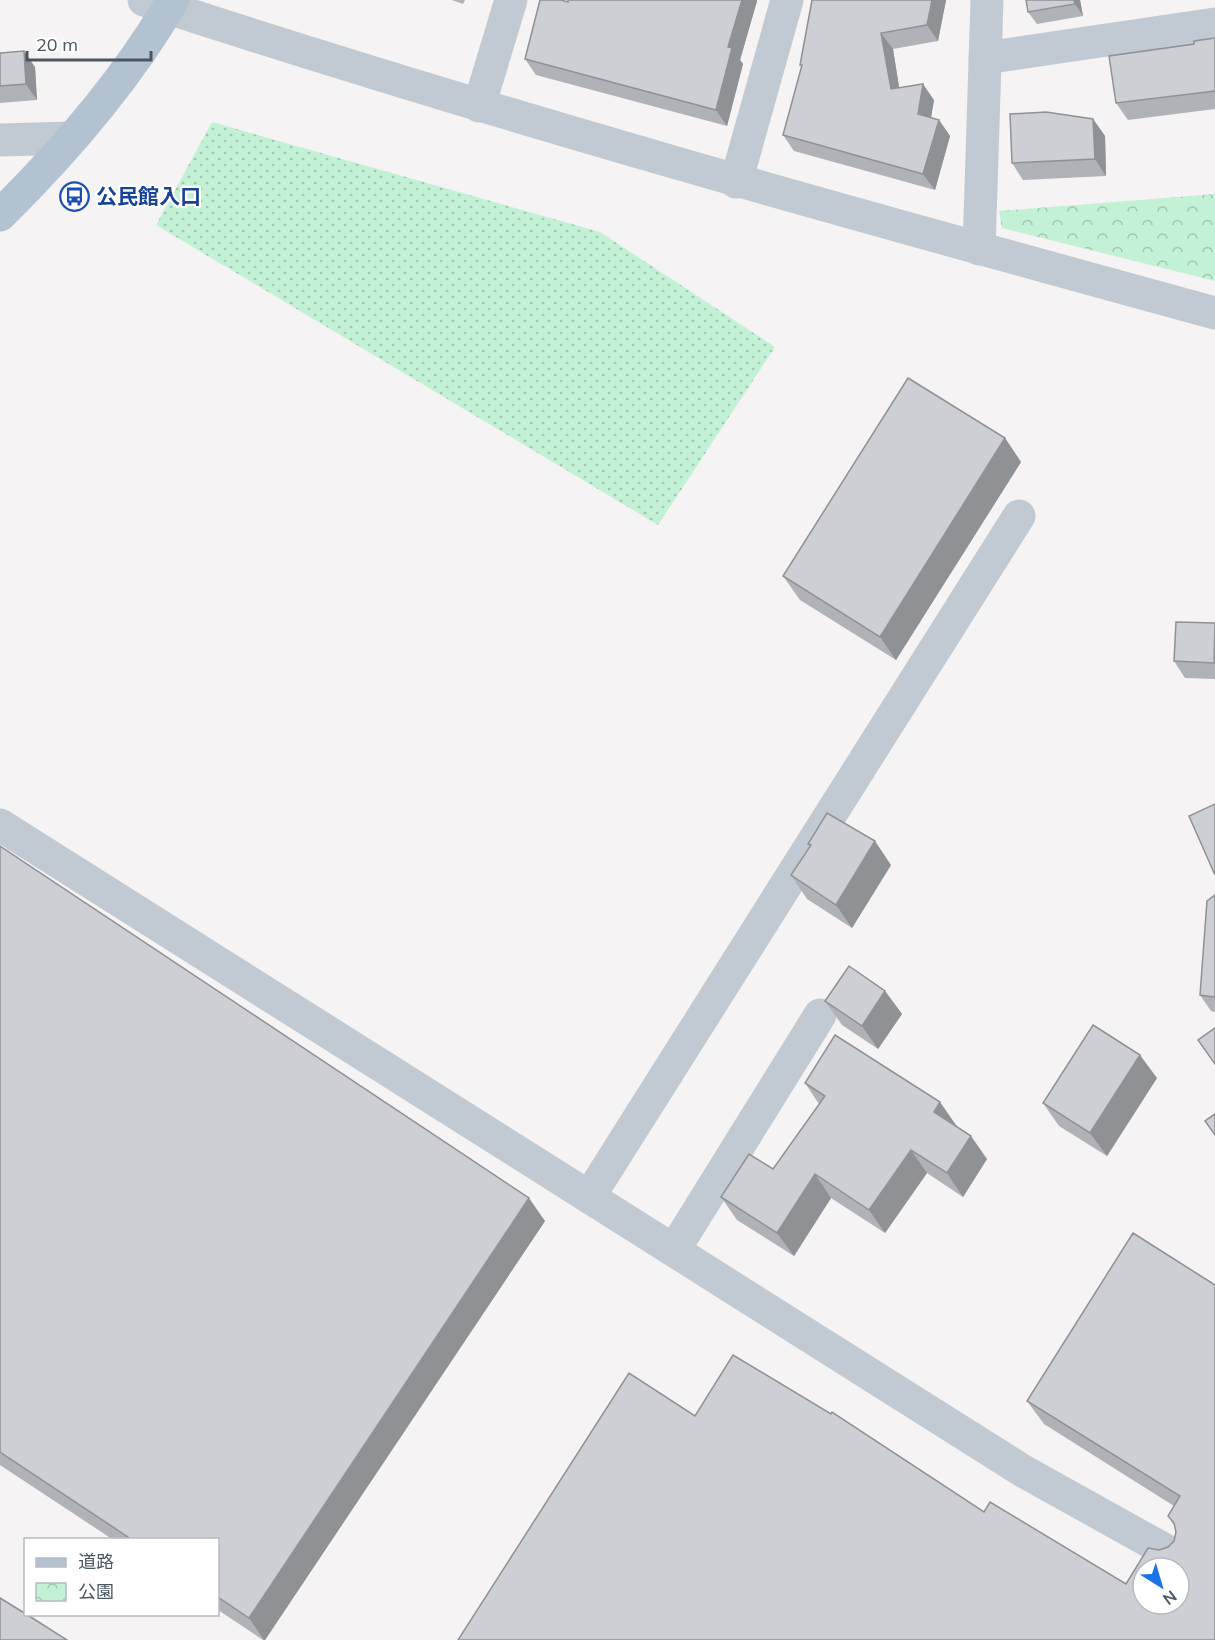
<svg xmlns="http://www.w3.org/2000/svg" width="1215" height="1640" viewBox="0 0 1215 1640" font-family="Mulish,'Noto Sans JP',sans-serif">
<style>
.grass{fill:url(#grass-dots)}
.park{fill:url(#park-crowns)}
.lines{fill:none;stroke-linecap:round;stroke-linejoin:round}
.minor{stroke:#c1cad2;stroke-width:33}
.major{stroke:#b3c2d1;stroke-width:33}
.wall{fill:#b0b2b7}
.shaded-wall{fill:#909195}
.building{fill:#cdcfd5;stroke:#909195;stroke-width:1.5;fill-rule:evenodd}
.labels{text-anchor:middle;stroke-width:4.5;stroke-linejoin:round;paint-order:stroke}
.transit-label{font-size:21px;font-weight:bold;fill:#164399;stroke:#fff;text-anchor:start}
</style>
<defs>
<pattern id="grass-dots" width="8" height="8" patternUnits="userSpaceOnUse" patternTransform="scale(1.5)"><rect width="8" height="8" fill="#c3f1d5"/><path d="M2 2h.1M6 6h.1" fill="none" stroke="#a0c6b0" stroke-width="1.8" stroke-linecap="round"/></pattern>
<pattern id="park-crowns" width="20" height="18" patternUnits="userSpaceOnUse" patternTransform="scale(1.5)"><rect width="20" height="18" fill="#c3f1d5"/><path d="M2 6a3 3 0 1 1 6 0M12 15a3 3 0 1 1 6 0" fill="none" stroke="#a0c6b0"/></pattern>
</defs>
<rect width="100%" height="100%" fill="#f5f3f3"/>
<polygon class="grass" points="212,122 600,232 775,347 658,525 156,225"/>
<polygon class="park" points="1215,194 1215,281 1002,228 999,211"/>
<g class="lines">
<g class="minor">
<path d="M144,0C498,116 856,215 1215,313"/>
<polyline points="985,58 1215,24"/>
<polyline points="479,106 511,0"/>
<polyline points="0,140 72,138"/>
<polyline points="736,182 787,0"/>
<polyline points="979,249 987,0"/>
<polyline points="0,825 1023,1471 1174,1555"/>
<polyline points="589,1197 1019,516"/>
<polyline points="674,1250 820,1015"/>
</g>
<path class="major" d="M0,215C65,151 127,79 173,0"/>
</g>
<g class="wall">
<polygon points="452,0 465,0 463,4"/>
<polygon points="568,0 757,0 757,1 740,60 743,64 727,126 536,75 525,59"/>
<polygon points="812,0 946,0 938,41 893,49 899,88 934,100 931,117 939,120 950,136 935,190 794,151 783,135 802,67 800,65"/>
<polygon points="1026,0 1080,0 1083,16 1037,24 1028,12"/>
<polygon points="1215,38 1215,109 1128,120 1116,103 1194,44"/>
<polygon points="0,53 35,67 37,100 0,103"/>
<polygon points="1093,119 1105,136 1106,176 1023,180 1012,163"/>
<polygon points="1005,438 1021,462 896,660 800,600 783,576"/>
<polygon points="1215,623 1215,679 1185,678 1174,661"/>
<polygon points="808,844 891,865 852,928 807,899 791,875 810,847"/>
<polygon points="0,846 545,1221 265,1640 263,1640 218,1610 218,1539 112,1539 0,1465"/>
<polygon points="1215,895 1215,1012 1211,1011 1200,995"/>
<polygon points="885,991 902,1014 878,1049 842,1025 825,1001"/>
<polygon points="1157,1078 1107,1156 1059,1126 1043,1103"/>
<polygon points="805,1083 956,1125 987,1159 963,1197 927,1173 885,1233 831,1198 794,1256 737,1220 721,1197 773,1169 819,1104"/>
<polygon points="1215,1285 1215,1640 695,1416 984,1512 1126,1584 1159,1550 1168,1547 1174,1541 1176,1532 1175,1527 1168,1516 1174,1506 1044,1424 1027,1401"/>
</g>
<g class="shaded-wall">
<polygon points="742,0 757,0 757,1 740,60 743,64 727,126 716,110 728,47"/>
<polygon points="932,0 946,0 938,41 927,25"/>
<polygon points="1074,0 1080,0 1083,16 1075,4"/>
<polygon points="881,33 893,49 902,105 891,89"/>
<polygon points="24,51 35,67 37,100 26,84"/>
<polygon points="923,84 934,100 929,130 918,114"/>
<polygon points="1093,119 1105,136 1106,176 1095,159"/>
<polygon points="939,120 950,136 935,190 923,174"/>
<polygon points="1005,438 1021,462 896,660 880,637"/>
<polygon points="875,841 891,865 852,928 836,905"/>
<polygon points="885,991 902,1014 878,1049 862,1026"/>
<polygon points="1140,1055 1157,1078 1107,1156 1090,1133"/>
<polygon points="940,1102 956,1125 950,1135 934,1112"/>
<polygon points="971,1136 987,1159 963,1197 947,1173"/>
<polygon points="911,1150 927,1173 885,1233 869,1210"/>
<polygon points="815,1174 831,1198 794,1256 777,1233"/>
<polygon points="529,1198 545,1221 265,1640 264,1640 249,1618"/>
</g>
<g class="building">
<polygon points="540,0 561,0 568,2 568,0 742,0 728,47 732,48 716,110 525,59"/>
<polygon points="812,0 932,0 927,25 881,33 891,89 923,84 918,114 939,120 923,174 783,135 802,65 800,65"/>
<polygon points="1026,0 1074,0 1075,4 1028,12"/>
<polygon points="1215,38 1215,91 1116,103 1109,56 1194,44 1194,41"/>
<polygon points="24,51 26,84 0,86 0,53"/>
<polygon points="1046,112 1093,119 1095,159 1012,163 1010,114"/>
<polygon points="908,378 1005,438 880,637 783,576"/>
<polygon points="1176,622 1215,623 1214,663 1174,661"/>
<polygon points="1215,804 1215,875 1189,816"/>
<polygon points="827,813 875,841 836,905 791,875 811,845 808,844"/>
<polygon points="0,846 529,1198 249,1618 218,1597 218,1539 131,1539 0,1452"/>
<polygon points="1215,895 1215,997 1200,995 1207,901"/>
<polygon points="849,966 885,991 862,1026 825,1001"/>
<polygon points="1093,1025 1140,1055 1090,1133 1043,1103"/>
<polygon points="1215,1028 1215,1064 1198,1040"/>
<polygon points="835,1035 940,1102 934,1112 971,1136 947,1173 911,1150 869,1210 815,1174 777,1233 721,1197 749,1154 773,1169 825,1096 805,1083"/>
<polygon points="1215,1114 1215,1135 1205,1121"/>
<path d="M1133,1233L1215,1285V1640H458L629,1373L695,1416L733,1355L831,1414L832,1412L984,1512L990,1502L1126,1584L1148,1548L1159,1550L1168,1547L1174,1541L1176,1532L1174,1523L1168,1516L1180,1496L1027,1401ZM1143,1568H1179V1604H1143Z"/>
<polygon points="0,1598 26,1614 67,1640 0,1640"/>
</g>
<defs>
<symbol id="bus-ring" viewBox="-11 -11 22 22"><circle r="9.5" fill="#fff" stroke="#1a4fb4" stroke-width="1.5"/><path d="M-5-6H5V4H4V6H2V4H-2V6H-4V4H-5ZM-3.5-4V0h7V-4ZM-3.5 1.2v1.5H-2V1.2ZM2 1.2v1.5H3.5V1.2Z" fill="#1a4fb4"/></symbol>
</defs>
<g fill-rule="evenodd">
<use href="#bus-ring" x="58" y="180" width="33" height="33"/>
</g>
<g class="labels">
<g class="transit-label">
<text x="96" y="204">公民館入口</text>
</g>
</g>
<rect x="24" y="1538" width="195" height="78" fill="#ffffff" stroke="#b7bbc0" stroke-width="1.5"/>
<rect x="36" y="1558" width="30" height="9" fill="#b3c2d1" stroke="#b7bbc0" stroke-width="1.5"/>
<text x="78" y="1568" font-size="18" fill="#4a5661">道路</text>
<rect x="36" y="1583" width="30" height="18" fill="url(#park-crowns)" stroke="#b7bbc0" stroke-width="1.5"/>
<text x="78" y="1598" font-size="18" fill="#4a5661">公園</text>
<g transform="translate(1161 1586) rotate(143)"><circle r="28" fill="#ffffff" stroke="#b7bbc0" stroke-width="1.5"/>
<path d="M0-4.5L10 22L0 15L-10 22Z" fill="#1a73e8"/>
<text y="-9" font-size="16" font-weight="bold" text-anchor="middle" fill="#4a5661">N</text>
</g>
<path d="M27 51v9h124v-9" fill="none" stroke="#4a5661" stroke-width="3"/>
<text x="36" y="51" font-size="18" fill="#4a5661" stroke="#ffffff" stroke-width="4.5" paint-order="stroke">20 m</text>
</svg>
